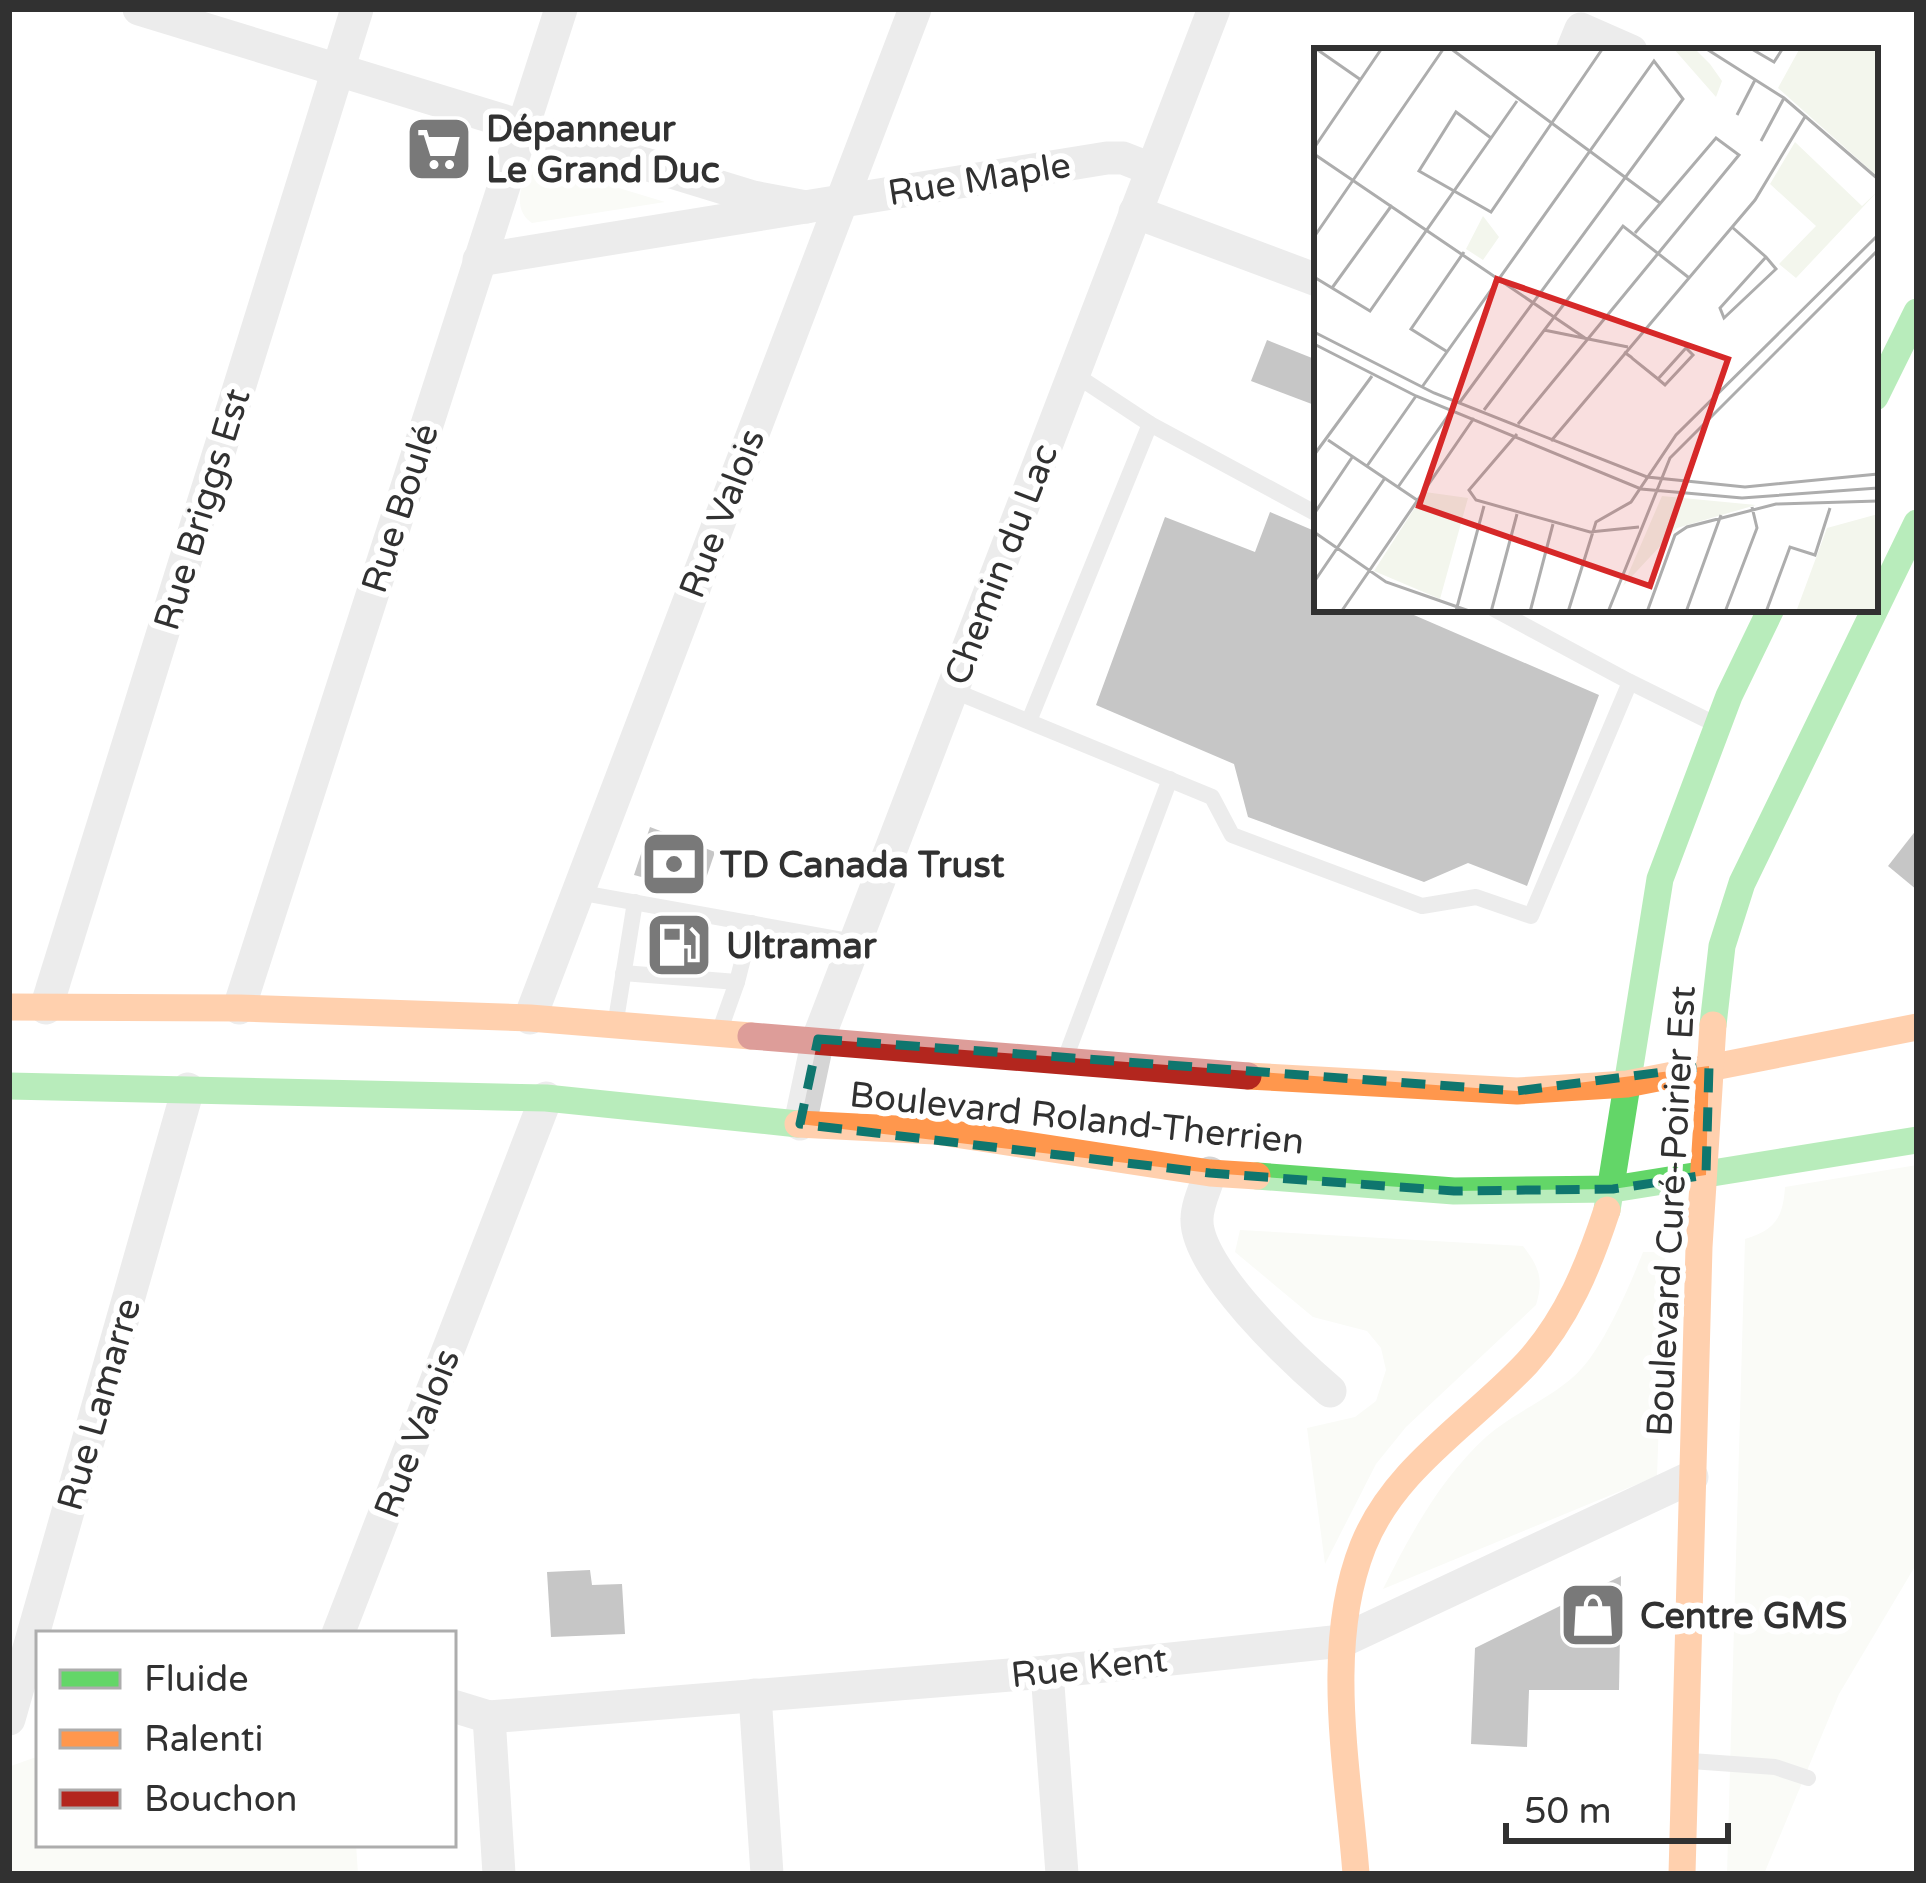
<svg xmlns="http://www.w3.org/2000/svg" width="1926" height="1883" viewBox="0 0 1926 1883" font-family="'Varela Round',sans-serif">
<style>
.green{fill:#f3f6ed}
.building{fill:#808080}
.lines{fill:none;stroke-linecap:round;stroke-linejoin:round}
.lane{stroke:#d5d5d5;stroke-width:16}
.street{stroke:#d5d5d5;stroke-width:33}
.fast{stroke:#63d668;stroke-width:27}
.slow{stroke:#ff974d;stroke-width:27}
.jam{stroke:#b3261e;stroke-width:27}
.marked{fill:none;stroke:#0f766e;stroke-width:9;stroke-dasharray:24 15;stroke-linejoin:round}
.labels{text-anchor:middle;stroke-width:12;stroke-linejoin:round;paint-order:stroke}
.poi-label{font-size:36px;font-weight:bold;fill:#313131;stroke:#fff;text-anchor:start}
.street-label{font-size:36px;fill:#313131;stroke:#fff}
.inset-road{fill:none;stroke:#adadad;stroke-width:3}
.view{fill:#d62828;fill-opacity:0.15;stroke:#d62828;stroke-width:6}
.inset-edge{fill:none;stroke:#313131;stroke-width:6}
</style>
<rect width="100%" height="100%" fill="#fff"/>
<g class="green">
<path d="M533,162L665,202L532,223C511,209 521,181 533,162Z"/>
<path d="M1917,1165V1563L1839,1694L1764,1874H1727L1745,1239C1775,1230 1783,1218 1785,1187Z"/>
<path d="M1240,1230L1523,1246C1539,1267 1544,1279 1536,1305L1406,1427L1376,1464L1325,1564L1307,1428L1355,1417L1376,1401L1386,1370L1381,1348L1367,1331L1313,1317L1235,1252Z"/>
<path d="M1643,1252H1665L1657,1476L1383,1589C1410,1535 1440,1479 1486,1437C1515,1411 1558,1396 1583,1367C1606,1341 1630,1285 1643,1252Z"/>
<polygon points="39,1756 39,1844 356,1844 358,1874 9,1874 9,1772 11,1766"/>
</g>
<g class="building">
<polygon points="1267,340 1317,360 1317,406 1251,381"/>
<polygon points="1270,512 1317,532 1317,609 1400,609 1599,695 1527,886 1468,863 1424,882 1248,817 1234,764 1096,705 1165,517 1255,552"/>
<polygon points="650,827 715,852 701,893 634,875"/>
<polygon points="1917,829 1917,890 1888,866"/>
<polygon points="590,1570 592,1585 622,1584 625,1634 551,1637 547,1572"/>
<polygon points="1621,1576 1619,1690 1529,1690 1527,1747 1471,1744 1475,1648"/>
</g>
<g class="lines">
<g class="lane">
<polyline points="1074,374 1150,424 1317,514"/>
<polyline points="1494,609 1630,682"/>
<polyline points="952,690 1212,797 1232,835 1422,906 1476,897 1531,916 1630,682 1715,724"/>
<polyline points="1029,721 1150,424"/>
<polyline points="577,892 855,942"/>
<polyline points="623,973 737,982 752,923"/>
<polyline points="616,1020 635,902"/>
<polyline points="721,1027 737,982"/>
<polyline points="1065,1059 1170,779"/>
<polyline points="1691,1761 1775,1767 1808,1778"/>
</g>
<g class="street">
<polyline points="139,9 753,197 806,207"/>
<polyline points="1572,51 1581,29 1631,51"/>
<polyline points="1135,212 1317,280"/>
<polyline points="479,260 1107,158 1123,158 1151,169"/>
<polyline points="46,1008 357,9"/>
<polyline points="239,1008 561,9"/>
<polyline points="530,1018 915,9"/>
<polyline points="800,1124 818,1039 1214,9"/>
<path d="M1210,1173C1206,1187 1197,1204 1197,1219C1195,1268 1294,1360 1330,1391"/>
<polyline points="338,1634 546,1098"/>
<polyline points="1047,1672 1062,1874"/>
<polyline points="755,1695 767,1874"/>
<polyline points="453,1706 489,1717 1047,1672 1342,1641 1692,1477"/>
<polyline points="489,1717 499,1874"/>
<polyline points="9,1719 188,1089"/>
</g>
<g class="fast">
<polyline points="1875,397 1917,312"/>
<polyline points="1713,1025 1722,946 1742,883 1917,523"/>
<polyline points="9,1086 546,1098 798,1124"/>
<polyline points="1257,1176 1454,1191 1613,1189 1917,1140"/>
<polyline points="1607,1210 1660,879 1729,696 1771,609"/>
</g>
<g class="slow">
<polyline points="9,1007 239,1008 530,1018 751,1036"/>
<polyline points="1248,1076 1517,1091 1627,1084 1917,1027"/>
<polyline points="798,1124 935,1131 1210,1173 1257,1176"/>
<path d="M1356,1874C1348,1769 1323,1647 1363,1546C1394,1468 1471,1423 1527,1363C1567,1319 1589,1265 1607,1210"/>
<polyline points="1682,1874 1699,1247 1713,1025"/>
</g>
<polyline class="jam" points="751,1036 1248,1076"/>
</g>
<path d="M0 0H1926V1883H0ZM818,1039L1517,1091L1709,1066L1706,1175L1613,1189L1454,1191L1210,1173L800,1124Z" fill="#fff" fill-opacity=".55" fill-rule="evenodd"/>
<path class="marked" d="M818,1039L1517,1091L1709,1066L1706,1175L1613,1189L1454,1191L1210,1173L800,1124Z"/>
<defs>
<symbol id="supermarket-square" viewBox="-11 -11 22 22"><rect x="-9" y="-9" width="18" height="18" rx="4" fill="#797979" stroke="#fff"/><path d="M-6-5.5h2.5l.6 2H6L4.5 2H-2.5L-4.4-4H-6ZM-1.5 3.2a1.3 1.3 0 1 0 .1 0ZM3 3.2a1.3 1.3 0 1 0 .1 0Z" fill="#fff"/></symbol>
<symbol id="bank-square" viewBox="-11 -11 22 22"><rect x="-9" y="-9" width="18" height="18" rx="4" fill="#797979" stroke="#fff"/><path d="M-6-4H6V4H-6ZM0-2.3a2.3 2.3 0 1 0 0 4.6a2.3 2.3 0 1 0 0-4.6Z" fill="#fff"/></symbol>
<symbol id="fuel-square" viewBox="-11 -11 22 22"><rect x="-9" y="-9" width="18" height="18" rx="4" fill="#797979" stroke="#fff"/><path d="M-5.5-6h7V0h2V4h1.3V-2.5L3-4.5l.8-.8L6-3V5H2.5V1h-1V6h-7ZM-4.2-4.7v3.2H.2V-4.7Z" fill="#fff"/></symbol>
<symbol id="shop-square" viewBox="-11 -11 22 22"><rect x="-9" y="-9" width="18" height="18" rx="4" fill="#797979" stroke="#fff"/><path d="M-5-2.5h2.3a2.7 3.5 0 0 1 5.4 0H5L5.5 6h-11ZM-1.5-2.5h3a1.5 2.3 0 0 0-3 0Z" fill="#fff"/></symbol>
</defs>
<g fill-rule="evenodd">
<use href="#supermarket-square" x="401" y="111" width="76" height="76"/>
<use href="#bank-square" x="636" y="826" width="76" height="76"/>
<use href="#fuel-square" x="641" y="907" width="76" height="76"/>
<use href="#shop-square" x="1555" y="1577" width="76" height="76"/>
</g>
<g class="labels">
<g class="poi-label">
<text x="486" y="141">Dépanneur<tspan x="486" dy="41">Le Grand Duc</tspan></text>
<text x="720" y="877">TD Canada Trust</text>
<text x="726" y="958">Ultramar</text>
<text x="1640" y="1628">Centre GMS</text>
</g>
<g class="street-label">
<text transform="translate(979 178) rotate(-9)" y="13">Rue Maple</text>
<text transform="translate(399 508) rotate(-72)" y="13">Rue Boulé</text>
<text transform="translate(201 509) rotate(-73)" y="13">Rue Briggs Est</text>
<text transform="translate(721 513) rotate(-69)" y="13">Rue Valois</text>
<text transform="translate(1000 564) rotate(-69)" y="13">Chemin du Lac</text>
<text transform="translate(1077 1117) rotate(6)" y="13">Boulevard Roland-Therrien</text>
<text transform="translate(1670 1211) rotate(-87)" y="13">Boulevard Curé-Poirier Est</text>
<text transform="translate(98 1404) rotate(-74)" y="13">Rue Lamarre</text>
<text transform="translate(416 1433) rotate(-69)" y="13">Rue Valois</text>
<text transform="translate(1089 1666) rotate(-6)" y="13">Rue Kent</text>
</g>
</g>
<g transform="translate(1314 48)">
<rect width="564" height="564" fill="#fff"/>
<path d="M359,0H380L396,16L408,33L402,49ZM486,0H564V129L464,40ZM481,94L548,158L564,143L482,230L465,216L502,178L456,136ZM169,168L185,189L169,212L152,201ZM111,444L154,450L126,551L60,523ZM348,448L442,457L363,480L309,538ZM564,466V564H482L513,480Z" fill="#f3f6ed"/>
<path class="inset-road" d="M1,0L47,32M136,0L346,155M391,0L470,50L564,131M436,0L460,14L469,0M423,67L441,32M177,90L142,64L105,123L177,164L289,0M447,93L470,50M0,100L68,0M0,106L271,290M418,179L452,209L462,221L410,270L406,260L452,209M0,189L130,0M0,229L56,263L203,53M18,240L78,157M230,282L314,299M0,284L120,345L333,429L431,439L564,426M0,296L102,348L327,441L428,450L564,440M132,303L97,281L150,204M310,304L317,309L319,311L344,331L351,337L379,307L372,300L344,331M108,339L340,13L369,51L146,354M170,362L309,178L374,229M204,376L425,107L402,90L321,185M203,386L155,442L162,452L276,484L325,479M14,392L103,452M237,393L441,152L492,67M0,407L58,328M53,418L102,348M84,439L138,362M0,466L39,408M0,484L72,534L158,564M0,534L71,430M142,563L170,458M27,564L160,370M177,564L203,466M216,564L239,476M254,564L282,474L317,454L362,387L564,187M294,564L356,410L564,202M333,564L361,487L373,479L462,456L564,453M372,564L407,467M411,564L443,480L438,459M452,564L476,499L501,507L516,460"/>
<path class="view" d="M183,231L414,311L336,538L105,458Z"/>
<rect width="564" height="564" class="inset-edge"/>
</g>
<rect width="1926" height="1883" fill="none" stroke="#313131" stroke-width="24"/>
<rect x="36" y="1631" width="420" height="216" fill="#ffffff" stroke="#adadad" stroke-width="3"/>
<rect x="60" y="1670" width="60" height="18" fill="#63d668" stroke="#adadad" stroke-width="3"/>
<text x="144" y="1691" font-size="36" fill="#313131">Fluide</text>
<rect x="60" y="1730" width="60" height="18" fill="#ff974d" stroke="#adadad" stroke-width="3"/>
<text x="144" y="1751" font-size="36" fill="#313131">Ralenti</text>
<rect x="60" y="1790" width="60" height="18" fill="#b3261e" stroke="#adadad" stroke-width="3"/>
<text x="144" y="1811" font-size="36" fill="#313131">Bouchon</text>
<path d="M1506 1823v18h222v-18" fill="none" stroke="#313131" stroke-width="6"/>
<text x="1524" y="1823" font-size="36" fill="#313131" stroke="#ffffff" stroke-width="9" paint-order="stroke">50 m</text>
</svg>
